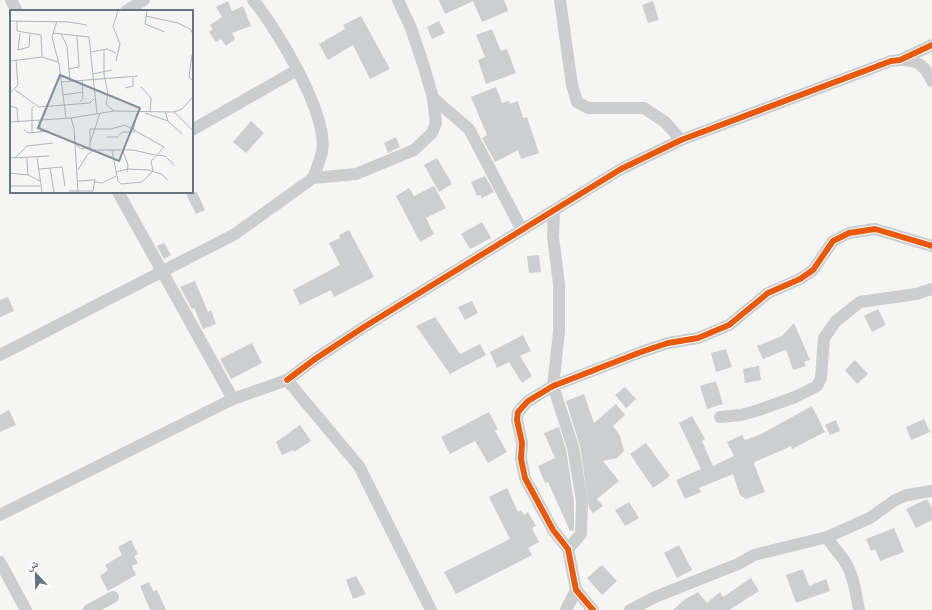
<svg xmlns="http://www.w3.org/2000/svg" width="932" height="610" viewBox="0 0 932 610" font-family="Roboto,'Noto Naskh Arabic',sans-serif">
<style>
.building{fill:#cdcecf}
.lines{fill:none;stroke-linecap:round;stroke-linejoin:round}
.minor{stroke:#cbcdce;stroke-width:12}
.cycleway-casing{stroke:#fff;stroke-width:8}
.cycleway{stroke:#e8590c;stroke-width:6}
.inset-road{fill:none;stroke:#afb6bd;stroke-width:1}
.view{fill:#828e99;fill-opacity:0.15;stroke:#828e99;stroke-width:2}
.inset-edge{fill:none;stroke:#667583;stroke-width:2}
</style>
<rect width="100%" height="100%" fill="#f5f5f4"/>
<g class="building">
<polygon points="439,0 504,0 508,11 482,22 473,1 445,14"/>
<polygon points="228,1 232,11 243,6 251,26 232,33 235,39 226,46 221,39 216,42 209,32 213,29 210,25 222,17 216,7"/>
<polygon points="653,1 659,20 648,23 642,5"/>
<polygon points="361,16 390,69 370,79 353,45 328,60 319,44 345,29 343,25"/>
<polygon points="439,21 445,33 432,39 427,27"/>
<polygon points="492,29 501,51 507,49 516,73 486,84 478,60 485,57 476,35"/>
<polygon points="496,87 502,103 509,101 510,104 518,101 523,118 527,117 539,153 521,159 518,150 495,162 482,138 487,135 471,97"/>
<polygon points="251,121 264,133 246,153 233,142"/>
<polygon points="396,137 400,147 388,153 384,143"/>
<polygon points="437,158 452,184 439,192 424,165"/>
<polygon points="485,176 494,192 482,198 480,195 477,196 471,182"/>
<polygon points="434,186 446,208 426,218 434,234 420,242 396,196 409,188 414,196"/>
<polygon points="185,192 197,192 205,210 196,214"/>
<polygon points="482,222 491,238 470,249 461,234"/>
<polygon points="349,230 374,277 334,297 331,290 300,305 293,290 340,265 329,243 340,238 339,235"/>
<polygon points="164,243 171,255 164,259 157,246"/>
<polygon points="539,255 541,272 529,273 527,256"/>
<polygon points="195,281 208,312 211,310 216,324 203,329 194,308 192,309 180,287"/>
<polygon points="8,297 14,311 0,317 0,300"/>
<polygon points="472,301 478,313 465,320 458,307"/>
<polygon points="878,309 886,325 872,332 864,316"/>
<polygon points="435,317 460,354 480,344 486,355 450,374 416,326"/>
<polygon points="794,323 810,360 804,362 806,366 793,370 787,352 785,350 763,359 757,346 782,336"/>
<polygon points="523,335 531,351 520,356 532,376 522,383 509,362 497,368 490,352"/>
<polygon points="252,343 262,363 231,379 220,359"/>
<polygon points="726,349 732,367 716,372 711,353"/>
<polygon points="855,360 868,374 857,384 845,370"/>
<polygon points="759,366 761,380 745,383 743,369"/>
<polygon points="716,381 723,404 707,409 700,386"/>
<polygon points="625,387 636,399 626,408 615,395"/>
<polygon points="584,394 594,423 616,404 625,415 613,426 620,436 624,451 617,458 603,461 619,481 597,499 603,506 593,513 589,508 580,446 566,401"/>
<polygon points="812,406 825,432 792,449 791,446 755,462 754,464 765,492 746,499 740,495 733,474 699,488 701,492 685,499 676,480 701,469 679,423 692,416 705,439 702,441 713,466 734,456 727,442 742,435 745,440 761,434"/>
<polygon points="9,410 16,425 0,432 0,415"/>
<polygon points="489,412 498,429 495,431 507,452 488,463 475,441 450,454 441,437"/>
<polygon points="924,419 930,432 911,440 906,427"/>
<polygon points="836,420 840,431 830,435 825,425"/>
<polygon points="300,425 311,441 294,452 293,450 282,455 276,442"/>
<polygon points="559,427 566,449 574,502 574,530 570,531 548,482 545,483 538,466 555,458 544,433"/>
<polygon points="646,443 670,476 653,488 630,454"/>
<polygon points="507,488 518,512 521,510 524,515 528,512 536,526 532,528 539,542 528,548 532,555 456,594 444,572 510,539 489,497"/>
<polygon points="927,499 932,508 932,520 916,528 906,509"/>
<polygon points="629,502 639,518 625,526 615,510"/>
<polygon points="894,528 904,552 880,561 875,549 871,551 866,539"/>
<polygon points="131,540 138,554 134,556 138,563 132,566 136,575 108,591 100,576 108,570 105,565 122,555 118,547"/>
<polygon points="679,545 692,570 677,578 664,553"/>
<polygon points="602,565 617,581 602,595 587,578"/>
<polygon points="803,569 809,586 826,579 830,591 796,603 786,575"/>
<polygon points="356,576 366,594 353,599 346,580"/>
<polygon points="751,578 759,591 729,610 673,610 684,600 698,592 707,603 720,592 723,597"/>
<polygon points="149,582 153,591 157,590 166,610 150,610 140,586"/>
</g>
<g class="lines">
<g class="minor">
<polyline points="11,0 17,11"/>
<path d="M253,0C277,29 329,115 322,152C320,161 316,170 313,178"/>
<polyline points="560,0 572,85 577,102 588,108 644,108 665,122 681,140"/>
<polyline points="126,11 144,0"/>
<path d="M901,60C918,60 925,66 932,81"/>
<polyline points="433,98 469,129 522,230"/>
<polyline points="192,130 297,70"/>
<polyline points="118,192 233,399"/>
<polyline points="554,211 553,237 559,284 559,332 553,386 573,447 582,501 581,534 568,549"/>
<polyline points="0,355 235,234 313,178 356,174 414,150 432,133 436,123 433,98 424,67 411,28 398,0"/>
<polyline points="287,380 315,359 364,327 621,169 681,140 891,61 900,60 932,45"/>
<polyline points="720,417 741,415 759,410 795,397 817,386 821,378 824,338 836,321 860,302 916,294 932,289"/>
<polyline points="0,515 233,399 287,380 359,466 431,610"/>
<path d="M827,537C832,546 838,552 844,560C853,573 856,594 859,610"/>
<polyline points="0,562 26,610"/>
<polyline points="89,610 113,597"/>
<polyline points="566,610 576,590"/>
<polyline points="593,610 576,590 568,549 553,530 525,478 521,459 522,443 517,420 518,412 528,401 553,386 641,352 668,343 698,338 729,325 768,293 800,279 813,270 833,241 849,233 875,229 932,246"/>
<polyline points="630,610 655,597 738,564 754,555 827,537 870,518 895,500 907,495 932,491"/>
</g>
<defs>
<g id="cycleway">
<polyline points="287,380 315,359 364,327 621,169 681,140 891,61 900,60 932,45"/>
<polyline points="593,610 576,590 568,549 553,530 525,478 521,459 522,443 517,420 518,412 528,401 553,386 641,352 668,343 698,338 729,325 768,293 800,279 813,270 833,241 849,233 875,229 932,246"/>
</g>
</defs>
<use href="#cycleway" class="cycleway-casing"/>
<use href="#cycleway" class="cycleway"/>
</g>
<g transform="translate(10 10)">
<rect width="183" height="183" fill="#f5f5f4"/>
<path class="inset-road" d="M137,1L135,14L155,22M136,6L168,13L180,19L183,24M0,11L59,12L77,15M7,11V21L31,25L32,47M47,11L42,27L49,54L56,108M43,23L79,27L87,104M51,24L57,36L60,71M8,40L19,37L20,24M8,40L10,23M94,40V64L98,84L96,94L104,101M81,42L97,39L106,43M182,45L179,67L183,71M0,51L32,47L48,52M106,51L110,34L103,16L108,1M58,59L69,57L67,26M82,64L102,60M51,72L128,66M131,77L141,88L140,102M115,78L123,76V67M5,80L29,97L80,93L84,89M0,83L8,75L6,50M53,85L73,82M70,92L73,88L72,70M0,96L7,98L8,112M155,101L158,111L172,124M164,102L183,121M135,103L158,111M61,108L104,101L164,102L172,99L183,87M29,110L31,122M0,112L61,108L64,118L68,182M14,120L18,123L38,121M123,121L127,103M22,123V98L24,96M97,127H107L112,122H125M80,133L90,103M66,135L71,139L79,137M80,141V119H101L115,115L154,137L141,151L143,161L132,172L111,174L108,171L102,141M113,141L118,155L117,162M147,145L155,146L164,155M27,147L32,182M0,148L39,146M5,148L17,136L43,133M17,148L18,165L30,171M40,158L44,182M29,159L52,157L55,176M68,160L78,144L84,140H123L145,145M106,162L118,159L138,160L151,164L158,170M0,163L18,165M68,171L85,170M85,172L92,173L106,166M0,176H30M59,181H83L85,169"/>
<path class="view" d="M50,65L130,98L109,151L28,118Z"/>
<rect width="183" height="183" class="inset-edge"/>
</g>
<g transform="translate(36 574) rotate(338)" stroke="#ffffff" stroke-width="3" paint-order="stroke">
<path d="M0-3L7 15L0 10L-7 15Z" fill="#667583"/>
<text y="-6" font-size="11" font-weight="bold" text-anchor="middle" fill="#667583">ش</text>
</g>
</svg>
